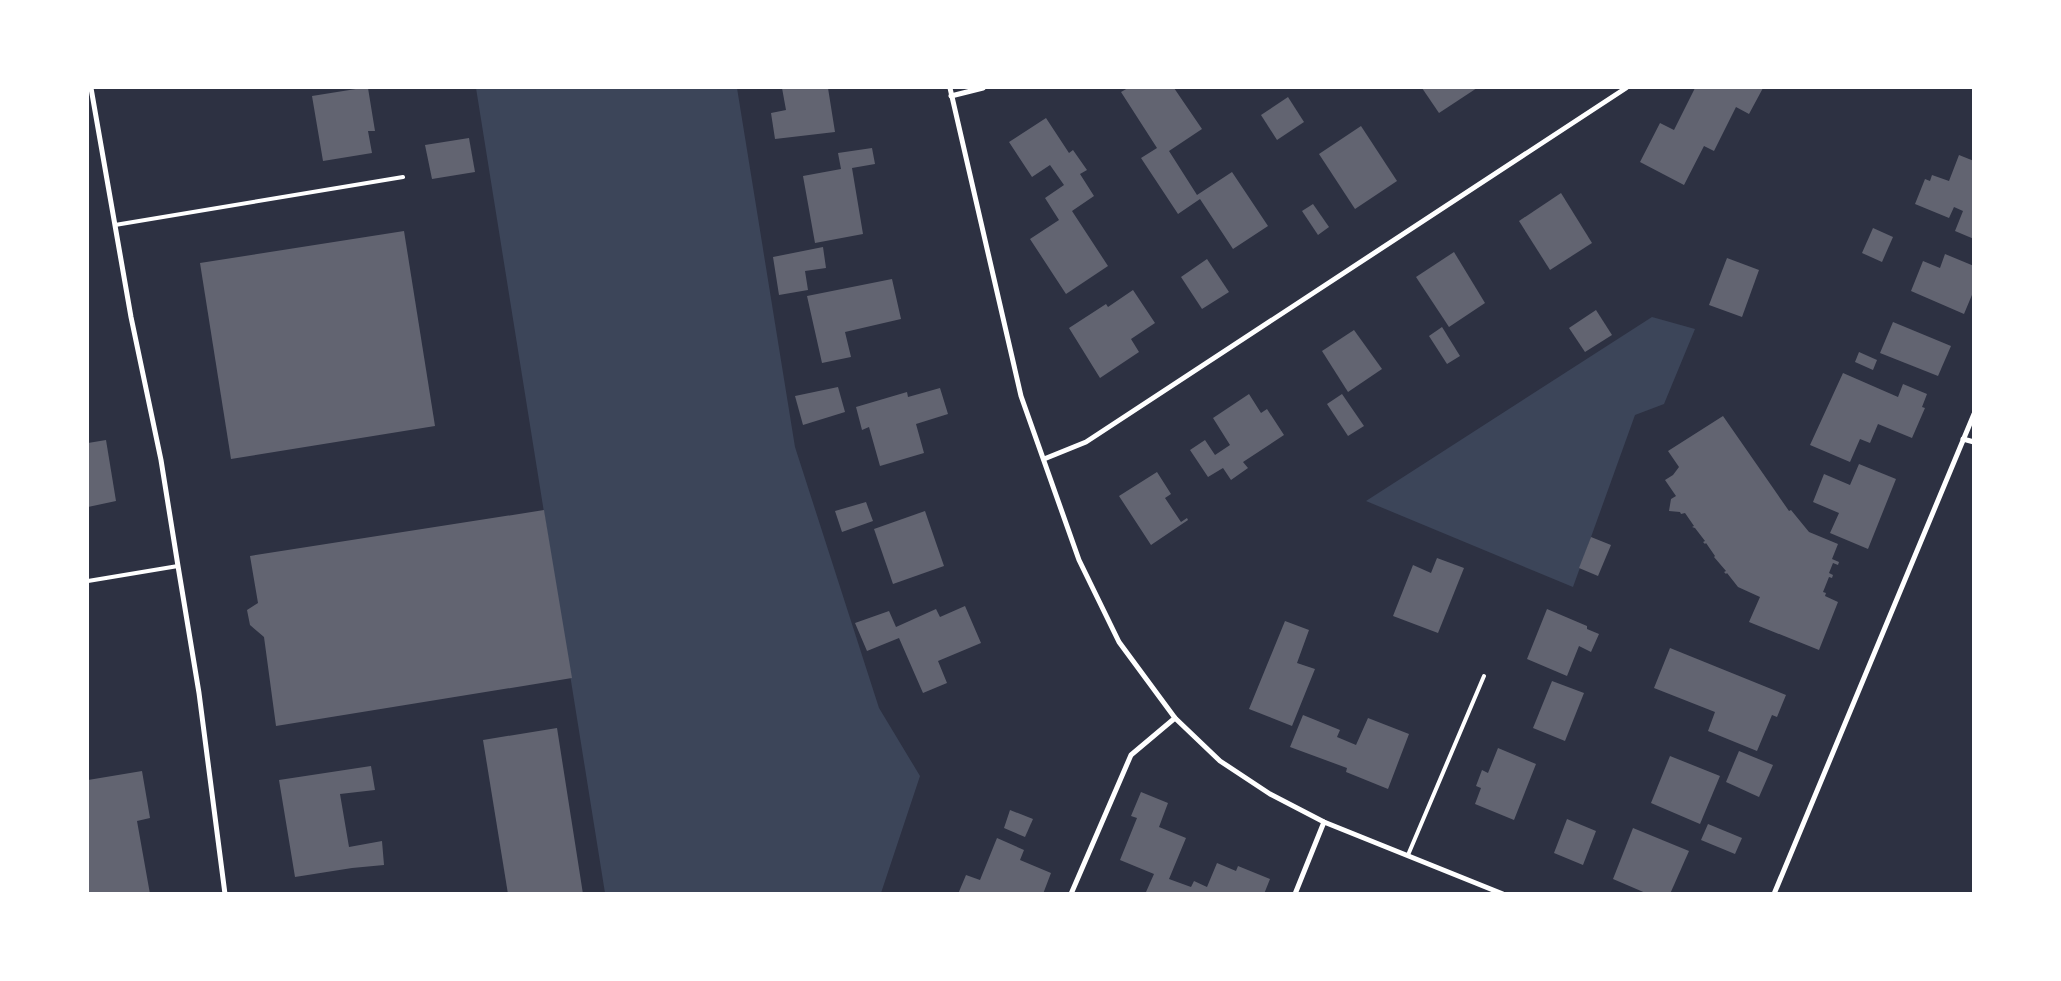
<svg xmlns="http://www.w3.org/2000/svg" width="2061" height="981" viewBox="0 0 2061 981" font-family="Bitter,serif">
<style>
.green{fill:#3c4559}
.building{fill:#626471}
.lines{fill:none;stroke-linecap:round;stroke-linejoin:round}
.service{stroke:#fff;stroke-width:4}
.minor{stroke:#fff;stroke-width:5}
</style>
<rect width="100%" height="100%" fill="#2d3142"/>
<g class="green">
<polygon points="476,88 737,88 795,447 879,708 920,776 881,893 605,893"/>
<polygon points="1652,317 1695,329 1664,404 1635,415 1573,587 1366,501"/>
</g>
<g class="building">
<polygon points="362,88 368,88 375,131 368,131 372,153 323,161 312,96"/>
<polygon points="782,88 828,88 835,132 775,139 771,113 786,110"/>
<polygon points="1128,88 1174,88 1202,129 1169,151 1197,195 1232,172 1268,226 1233,249 1200,199 1178,214 1141,158 1157,148 1121,92"/>
<polygon points="1422,88 1477,88 1439,113"/>
<polygon points="1695,88 1763,88 1749,114 1736,107 1714,151 1704,146 1684,185 1640,162 1660,123 1674,130"/>
<polygon points="1288,97 1304,122 1277,140 1261,115"/>
<polygon points="1046,118 1069,153 1073,150 1087,170 1080,174 1094,196 1072,211 1108,266 1066,294 1030,239 1059,220 1045,198 1064,185 1050,165 1032,177 1009,142"/>
<polygon points="1361,126 1397,181 1355,209 1319,154"/>
<polygon points="469,138 475,172 432,179 425,145"/>
<polygon points="872,148 875,164 852,168 863,234 815,243 803,176 841,169 838,153"/>
<polygon points="1959,155 1974,161 1974,239 1955,231 1963,211 1954,207 1949,218 1915,204 1925,179 1930,181 1932,175 1949,181"/>
<polygon points="1561,193 1592,243 1550,270 1519,221"/>
<polygon points="1313,204 1329,227 1318,235 1302,211"/>
<polygon points="1873,228 1893,237 1882,262 1862,253"/>
<polygon points="404,231 435,426 231,459 200,263"/>
<polygon points="823,247 826,268 805,271 808,290 779,295 773,257"/>
<polygon points="1454,252 1485,303 1449,327 1416,277"/>
<polygon points="1945,254 1974,266 1974,290 1964,314 1911,291 1923,261 1940,268"/>
<polygon points="1727,258 1759,270 1742,317 1709,305"/>
<polygon points="1207,259 1229,292 1202,309 1181,277"/>
<polygon points="892,279 901,319 845,332 851,357 822,363 807,296"/>
<polygon points="1133,290 1155,323 1131,339 1139,352 1100,378 1069,328 1106,304 1108,307"/>
<polygon points="1596,310 1612,335 1585,352 1569,328"/>
<polygon points="1893,322 1951,346 1938,376 1880,353"/>
<polygon points="1442,327 1460,356 1447,364 1429,336"/>
<polygon points="1354,330 1382,369 1348,392 1322,351"/>
<polygon points="1859,352 1877,360 1873,370 1855,362"/>
<polygon points="1843,373 1898,397 1903,384 1927,394 1922,407 1925,408 1912,438 1878,424 1870,443 1860,439 1850,462 1810,445"/>
<polygon points="838,387 845,412 803,425 795,396"/>
<polygon points="940,388 948,414 916,424 924,453 880,466 869,427 862,430 856,407 907,392 908,397"/>
<polygon points="1249,394 1261,413 1267,409 1284,435 1243,462 1248,468 1231,480 1223,468 1208,477 1190,450 1205,440 1215,455 1230,445 1213,418"/>
<polygon points="1342,394 1364,426 1348,436 1327,404"/>
<polygon points="1723,416 1789,511 1791,510 1809,532 1838,544 1832,559 1839,562 1838,565 1833,563 1829,573 1833,575 1832,578 1829,577 1823,592 1826,593 1825,596 1838,602 1819,650 1749,622 1760,597 1738,587 1727,573 1726,574 1724,572 1726,571 1714,557 1715,556 1706,543 1705,544 1703,542 1705,541 1695,528 1692,527 1694,526 1685,513 1681,514 1680,512 1669,511 1671,499 1676,496 1665,480 1673,475 1679,467 1668,451"/>
<polygon points="106,440 116,501 88,507 88,443"/>
<polygon points="1859,464 1896,479 1868,549 1830,533 1839,513 1813,502 1824,474 1850,485"/>
<polygon points="1157,472 1171,494 1165,498 1181,522 1187,518 1188,520 1151,545 1119,496"/>
<polygon points="866,502 873,521 842,532 835,511"/>
<polygon points="544,510 572,678 276,726 264,637 250,625 247,610 258,603 250,556"/>
<polygon points="925,511 944,566 893,584 874,529"/>
<polygon points="1591,537 1611,545 1598,576 1579,568"/>
<polygon points="1437,558 1464,568 1438,633 1393,616 1413,565 1431,573"/>
<polygon points="965,606 981,643 938,661 947,683 923,693 899,638 867,651 855,623 889,611 896,627 936,609 940,617"/>
<polygon points="1547,609 1587,626 1587,629 1599,634 1591,652 1579,646 1567,676 1527,659"/>
<polygon points="1285,621 1309,630 1297,663 1315,669 1292,726 1249,709"/>
<polygon points="1670,648 1786,695 1777,717 1772,715 1757,751 1708,731 1715,712 1654,688"/>
<polygon points="1552,681 1584,693 1565,741 1533,728"/>
<polygon points="1303,715 1340,730 1337,737 1356,745 1368,718 1409,734 1388,789 1346,772 1347,768 1290,747"/>
<polygon points="557,728 583,894 508,894 483,740"/>
<polygon points="1498,748 1536,764 1514,820 1475,804 1481,788 1476,786 1482,770 1488,773"/>
<polygon points="1739,751 1773,765 1759,797 1726,782"/>
<polygon points="1670,756 1720,776 1700,824 1651,803"/>
<polygon points="371,766 375,790 340,794 349,847 382,841 384,865 352,868 295,877 279,780"/>
<polygon points="142,771 150,818 137,821 150,894 88,894 88,780"/>
<polygon points="1141,792 1168,803 1159,827 1186,838 1169,879 1191,887 1194,881 1207,887 1217,863 1236,871 1238,866 1270,879 1264,894 1150,894 1146,892 1154,874 1120,860 1137,818 1131,816"/>
<polygon points="1010,810 1033,819 1025,837 1004,828"/>
<polygon points="1567,819 1596,831 1583,865 1554,853"/>
<polygon points="1708,824 1742,838 1735,854 1701,840"/>
<polygon points="1633,828 1689,851 1670,894 1648,894 1613,879"/>
<polygon points="997,838 1024,850 1020,860 1051,873 1043,894 958,894 966,875 980,880"/>
</g>
<g class="lines">
<g class="service">
<polyline points="115,225 403,177"/>
<polyline points="88,581 178,566"/>
<polyline points="1408,855 1484,676"/>
</g>
<g class="minor">
<polyline points="91,88 131,317 161,460 178,566 199,693 225,894"/>
<polyline points="950,88 1021,396 1079,560 1119,642 1175,718 1220,761 1270,794 1324,822 1503,894"/>
<polyline points="951,96 983,88"/>
<polyline points="1963,439 1974,442"/>
<polyline points="1044,459 1086,442 1626,88"/>
<polyline points="1071,894 1131,755 1175,718"/>
<polyline points="1295,894 1324,822"/>
<polyline points="1774,894 1974,414"/>
</g>
</g>
<rect width="2061" height="981" fill="none" stroke="#ffffff" stroke-width="178"/>
</svg>
